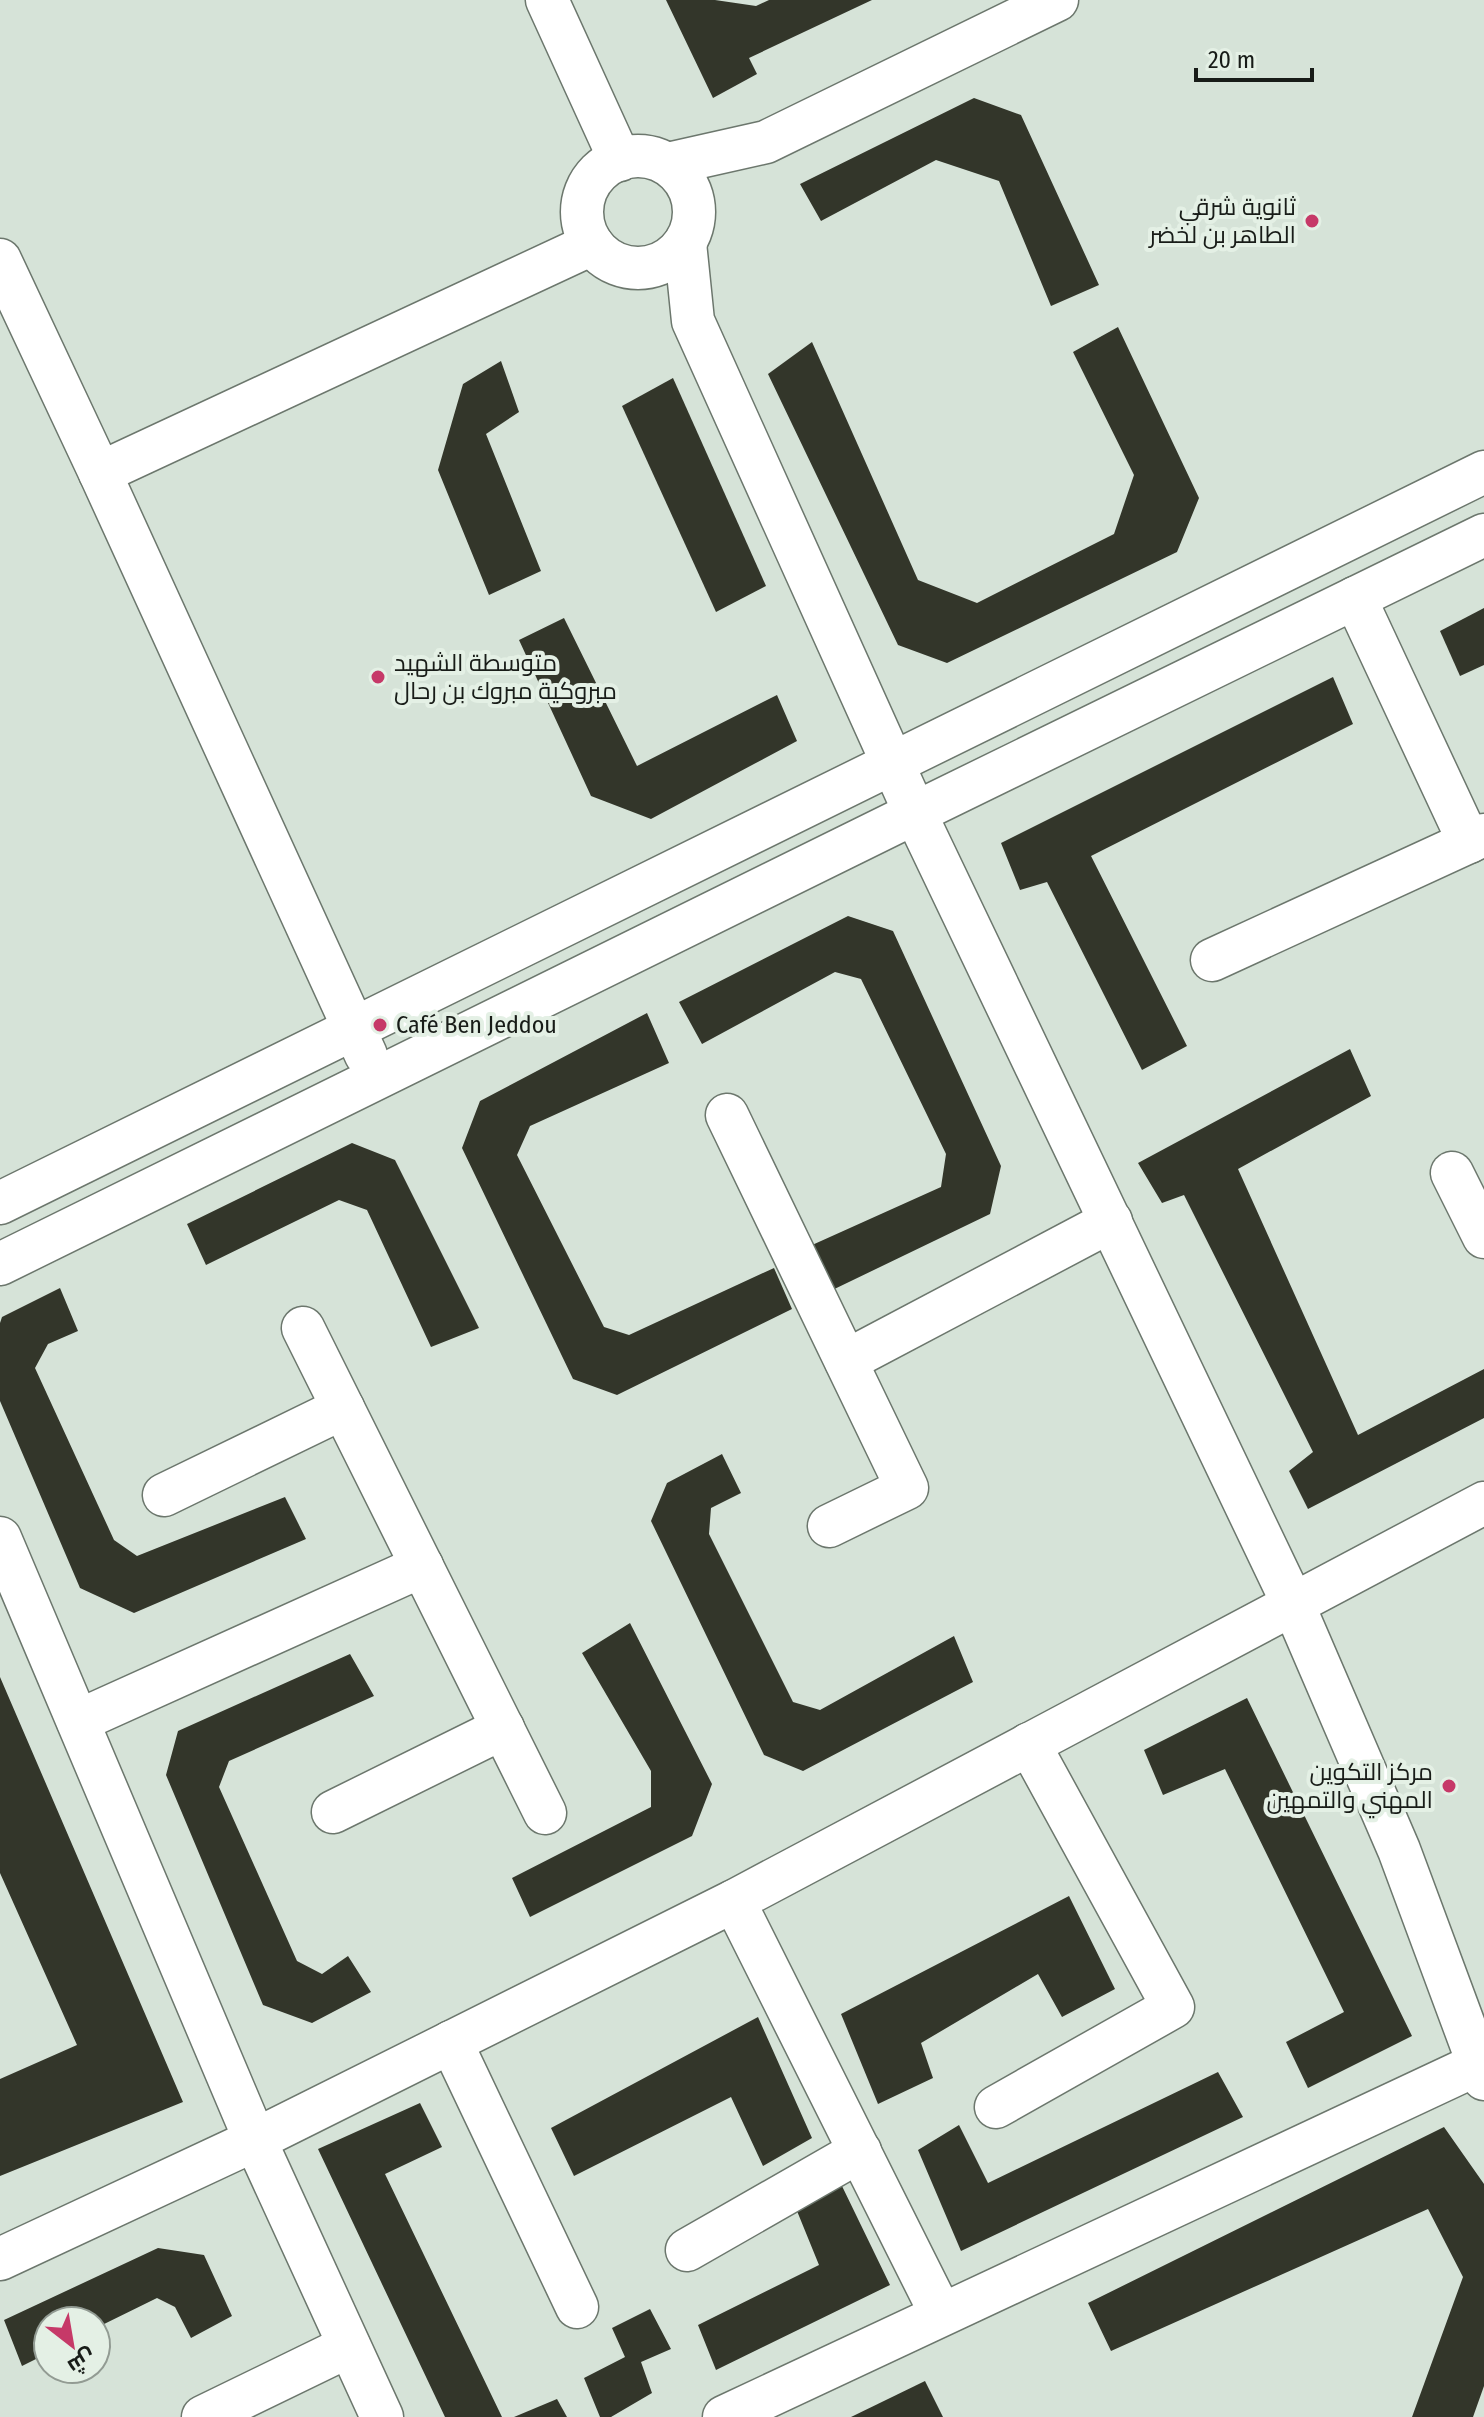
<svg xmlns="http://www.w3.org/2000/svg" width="1484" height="2417" viewBox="0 0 1484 2417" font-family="'Fira Sans Condensed',Cairo,sans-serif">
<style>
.building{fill:#33362a}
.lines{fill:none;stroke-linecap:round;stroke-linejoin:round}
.minor-casing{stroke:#6c776d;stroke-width:45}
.minor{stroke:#fff;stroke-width:42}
.poi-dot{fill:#c63968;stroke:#e4f0e5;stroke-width:3}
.labels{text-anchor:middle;stroke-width:8;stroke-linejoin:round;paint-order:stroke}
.poi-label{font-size:24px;fill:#181c18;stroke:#e4f0e5;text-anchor:end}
</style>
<rect width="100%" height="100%" fill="#d6e3d8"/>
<g class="building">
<polygon points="666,0 715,0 756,6 769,0 872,0 749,58 757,74 713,98"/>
<polygon points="974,98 1021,115 1099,285 1051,306 999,181 936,160 821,221 800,184"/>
<polygon points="1118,327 1199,498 1177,552 947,663 898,645 768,374 812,342 918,580 977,603 1114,534 1134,475 1073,352"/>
<polygon points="501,361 519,412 486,434 541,571 489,595 438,470 463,384"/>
<polygon points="673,378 766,586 716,612 622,406"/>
<polygon points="1484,608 1484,665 1460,676 1440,631"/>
<polygon points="564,618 637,766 777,695 797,741 651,819 591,796 519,640"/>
<polygon points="1333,677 1353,724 1091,856 1187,1046 1142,1070 1047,882 1020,890 1001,843"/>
<polygon points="848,916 893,931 1001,1166 990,1214 822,1295 801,1250 941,1187 946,1154 861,979 835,972 702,1044 679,1002"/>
<polygon points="647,1013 669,1063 530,1126 517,1155 604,1327 629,1335 774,1268 792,1309 617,1395 573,1379 462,1148 480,1101"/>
<polygon points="1350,1049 1371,1096 1238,1169 1358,1435 1484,1369 1484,1418 1308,1509 1289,1471 1313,1452 1184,1195 1162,1203 1138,1163"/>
<polygon points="352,1143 395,1160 479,1328 431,1347 367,1210 339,1200 206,1265 187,1224"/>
<polygon points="60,1288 78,1331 48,1344 35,1368 114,1540 137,1556 285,1497 306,1539 134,1613 80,1588 0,1401 0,1323 2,1317"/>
<polygon points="722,1454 741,1493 711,1508 709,1534 793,1702 820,1710 954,1636 973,1682 803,1771 764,1755 651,1521 667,1483"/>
<polygon points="630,1623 712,1784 692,1836 530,1917 512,1878 651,1807 651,1771 582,1653"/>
<polygon points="350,1654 374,1696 229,1761 219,1787 297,1961 322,1974 348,1956 371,1992 312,2023 263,2005 166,1775 178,1731"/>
<polygon points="0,1677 183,2102 0,2176 0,2079 77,2045 0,1873"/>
<polygon points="1247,1698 1412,2036 1308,2088 1286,2042 1344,2012 1225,1769 1163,1795 1144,1750"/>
<polygon points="1069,1896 1115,1989 1062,2017 1038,1974 921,2043 933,2078 878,2104 841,2014"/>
<polygon points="758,2017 812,2138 763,2166 731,2097 574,2176 551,2128"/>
<polygon points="1218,2072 1243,2117 961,2251 918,2150 959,2125 988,2183"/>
<polygon points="420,2103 442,2147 385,2174 502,2417 445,2417 318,2149"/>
<polygon points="1444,2127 1484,2184 1484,2386 1473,2417 1412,2417 1463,2277 1428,2209 1111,2351 1088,2303"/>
<polygon points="841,2184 890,2285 716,2370 698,2325 819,2265 797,2211"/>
<polygon points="158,2248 204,2255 232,2316 191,2338 175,2307 157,2298 96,2328 96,2321 48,2321 48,2353 22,2366 4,2320"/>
<polygon points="650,2309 671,2349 641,2362 652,2393 611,2417 600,2417 584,2378 625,2357 612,2328"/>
<polygon points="925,2381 943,2417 851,2417"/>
<polygon points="557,2399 567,2417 514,2417"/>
</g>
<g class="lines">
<defs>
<g id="minor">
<polyline points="547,0 620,160"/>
<circle cx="638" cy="212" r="56"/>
<polyline points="668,164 766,142 1057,0"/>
<polyline points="685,243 693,321 915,813 1293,1604 1399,1850 1484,2079"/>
<polyline points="0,260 100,473 366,1055"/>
<polyline points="100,473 592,244"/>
<polyline points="1355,598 1469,842"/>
<polyline points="1212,960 1484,835"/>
<polyline points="727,1115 907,1488 829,1526"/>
<polyline points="1452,1173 1484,1237"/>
<polyline points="0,1203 1484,472"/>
<polyline points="0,1264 915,813 1484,535"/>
<polyline points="303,1328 545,1813"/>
<polyline points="846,1361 1111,1221"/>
<polyline points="164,1495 343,1408"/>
<polyline points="0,1538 255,2140 382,2417"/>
<polyline points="78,1721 422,1566"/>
<polyline points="333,1812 503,1728"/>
<polyline points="734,1901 941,2314"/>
<polyline points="451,2042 577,2307"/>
<polyline points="996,2107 1173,2007 1029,1744"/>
<polyline points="687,2250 860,2151"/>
<polyline points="0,2259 255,2140 734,1901 1484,1503"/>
<polyline points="203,2417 349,2346"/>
<polyline points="724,2417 1478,2064"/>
</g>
</defs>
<use href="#minor" class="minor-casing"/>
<use href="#minor" class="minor"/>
</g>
<g class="poi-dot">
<circle cx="1312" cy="221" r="8"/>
<circle cx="378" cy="677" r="8"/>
<circle cx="380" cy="1025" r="8"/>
<circle cx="1449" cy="1786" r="8"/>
</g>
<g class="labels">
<g class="poi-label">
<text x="1296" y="215">ثانوية شرقي<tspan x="1296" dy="28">الطاهر بن لخضر</tspan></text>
<text x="394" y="671" text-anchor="start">متوسطة الشهيد<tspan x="394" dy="28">مبروكية مبروك بن رحال</tspan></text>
<text x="396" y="1033" text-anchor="start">Café Ben Jeddou</text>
<text x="1433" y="1780">مركز التكوين<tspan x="1433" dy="28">المهني والتمهين</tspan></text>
</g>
</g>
<g transform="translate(72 2345) rotate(149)"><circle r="38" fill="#e4f0e5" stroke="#929b93" stroke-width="2"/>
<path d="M0-6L14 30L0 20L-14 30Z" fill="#c63968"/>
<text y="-12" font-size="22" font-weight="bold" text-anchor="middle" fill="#181c18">ش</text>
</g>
<path d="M1196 68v12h116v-12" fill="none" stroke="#181c18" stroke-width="4"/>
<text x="1208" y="68" font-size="24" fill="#181c18" stroke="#e4f0e5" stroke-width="6" paint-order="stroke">20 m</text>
</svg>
